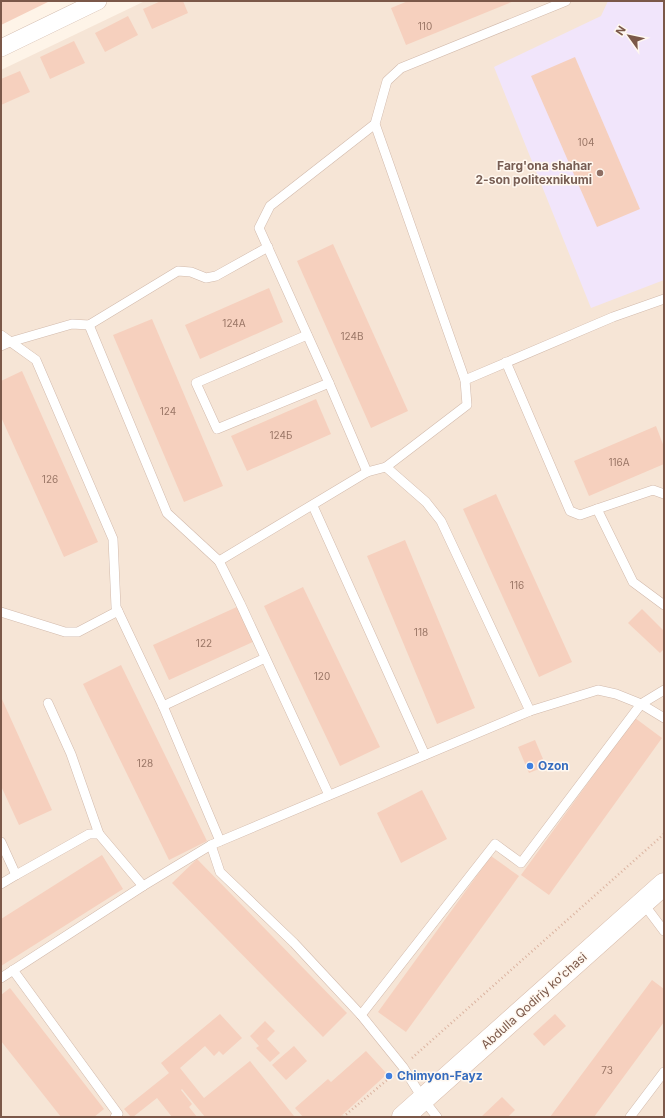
<svg xmlns="http://www.w3.org/2000/svg" width="665" height="1118" viewBox="0 0 665 1118" font-family="Inter,sans-serif">
<style>
.residential{fill:#f6e5d6}
.education{fill:#f1e5fb}
.building{fill:#f6d0be}
.lines{fill:none;stroke-linecap:round;stroke-linejoin:round}
.lane-casing{stroke:#d2baac;stroke-width:10}
.street-casing{stroke:#d2baac;stroke-width:18}
.secondary-casing{stroke:#d8bcac;stroke-width:23}
.path{stroke:#dbb3a0;stroke-width:2.5;stroke-dasharray:1 3;stroke-linecap:butt}
.lane{stroke:#fff;stroke-width:9}
.street{stroke:#fff;stroke-width:17}
.secondary{stroke:#fff;stroke-width:22}
.education-dot{fill:#8d6e63;stroke:#fff8f0;stroke-width:1.5}
.shop-dot{fill:#3f7fe0;stroke:#fff8f0;stroke-width:1.5}
.labels{text-anchor:middle;stroke-width:3;stroke-linejoin:round;paint-order:stroke}
.number-label{font-size:10px;fill:#9a7666}
.education-label{font-size:12px;font-weight:bold;fill:#785e54;stroke:#fff8f0;text-anchor:end}
.shop-label{font-size:12px;font-weight:bold;fill:#366cbe;stroke:#fff8f0;text-anchor:start}
.street-label{font-size:12px;fill:#7b5849;stroke:#fff8f0}
</style>
<rect width="100%" height="100%" fill="#fef4e8"/>
<polygon class="residential" points="145,1 664,1 664,1117 1,1117 1,70"/>
<polygon class="education" points="608,1 664,1 664,280 591,308 494,67 601,16"/>
<g class="building">
<polygon points="1,1 50,1 1,25"/>
<polygon points="161,1 183,1 188,13 152,29 143,9"/>
<polygon points="408,1 514,1 406,45 391,8"/>
<polygon points="128,16 138,35 105,52 95,33"/>
<polygon points="74,41 85,63 50,79 40,57"/>
<polygon points="575,57 640,209 597,227 531,76"/>
<polygon points="20,71 30,92 1,105 1,79"/>
<polygon points="333,244 408,411 371,428 297,261"/>
<polygon points="269,288 283,322 200,359 185,325"/>
<polygon points="152,319 223,486 184,502 113,335"/>
<polygon points="22,371 98,542 64,557 1,417 1,381"/>
<polygon points="316,399 331,434 247,471 231,436"/>
<polygon points="656,426 664,447 664,464 589,496 574,461"/>
<polygon points="496,494 572,662 539,677 463,509"/>
<polygon points="405,540 475,708 437,724 367,556"/>
<polygon points="303,587 380,747 340,766 264,606"/>
<polygon points="239,606 255,641 169,680 153,645"/>
<polygon points="642,609 664,631 664,649 660,653 628,623"/>
<polygon points="121,665 207,841 169,860 83,684"/>
<polygon points="1,697 52,810 19,825 1,786"/>
<polygon points="635,718 662,738 549,895 521,875"/>
<polygon points="535,740 546,766 529,773 518,747"/>
<polygon points="422,790 447,839 401,863 377,813"/>
<polygon points="102,855 123,889 1,966 1,919"/>
<polygon points="491,856 519,876 406,1032 378,1012"/>
<polygon points="197,859 347,1013 323,1037 172,883"/>
<polygon points="652,980 664,989 664,1022 594,1117 550,1117"/>
<polygon points="10,988 104,1109 94,1117 61,1117 1,1041 1,995"/>
<polygon points="220,1014 242,1038 223,1055 219,1051 214,1056 205,1046 180,1068 204,1098 250,1061 294,1116 293,1117 205,1117 182,1089 181,1090 192,1104 189,1107 197,1117 172,1117 157,1098 133,1117 131,1117 124,1109 169,1073 161,1063"/>
<polygon points="555,1014 566,1026 544,1046 533,1034"/>
<polygon points="265,1021 275,1031 267,1039 280,1053 270,1062 256,1048 259,1046 250,1036"/>
<polygon points="294,1046 307,1061 286,1080 272,1065"/>
<polygon points="366,1051 387,1074 340,1117 303,1117 295,1108 328,1079 331,1082"/>
<polygon points="502,1097 515,1110 508,1117 481,1117"/>
</g>
<g class="lines">
<defs>
<g id="lane">
<polyline points="89,325 167,513 219,561"/>
<polyline points="1,335 36,360 113,539 116,607 163,706"/>
<polyline points="307,335 196,383 217,429 329,383"/>
<polyline points="1,346 10,342 72,324 89,325 178,271 191,272 206,278 216,276 268,247"/>
<polyline points="506,362 570,511 580,515 597,509"/>
<polyline points="465,380 375,124 387,81 401,68 566,1"/>
<polyline points="386,467 426,502 441,521 530,711"/>
<polyline points="367,472 329,383 259,228 270,206 375,124"/>
<polyline points="664,494 653,490 597,509 633,582 664,605"/>
<polyline points="313,506 425,755"/>
<polyline points="1,612 65,632 78,632 118,611"/>
<polyline points="48,703 71,754 99,834"/>
<polyline points="329,795 240,603 219,561 367,472 386,467 467,405 465,380 613,317 664,299"/>
<polyline points="220,841 163,706 265,658"/>
<polyline points="1,842 16,875 89,834 99,834 143,886 211,845 530,711 598,690 616,694 641,704 664,718"/>
<polyline points="211,845 220,872 294,943 361,1015"/>
<polyline points="1,884 16,875"/>
<polyline points="643,903 664,931"/>
<polyline points="13,970 118,1114 115,1117"/>
<polyline points="1,978 143,886"/>
<polyline points="437,1117 423,1099 403,1067 361,1015 495,844 521,863 641,704 664,690"/>
<polyline points="630,1117 664,1072"/>
</g>
<polyline id="street" points="1,48 98,1"/>
<polyline id="secondary" points="403,1117 664,884"/>
</defs>
<use href="#lane" class="lane-casing"/>
<use href="#street" class="street-casing"/>
<use href="#secondary" class="secondary-casing"/>
<g class="path">
<polyline points="412,1058 664,834"/>
<polyline points="343,1117 393,1075"/>
</g>
<use href="#lane" class="lane"/>
<use href="#street" class="street"/>
<use href="#secondary" class="secondary"/>
</g>
<circle class="education-dot" cx="600" cy="173" r="4"/>
<g class="shop-dot">
<circle cx="530" cy="766" r="4"/>
<circle cx="389" cy="1076" r="4"/>
</g>
<g class="labels">
<g class="number-label">
<text x="425" y="30">110</text>
<text x="586" y="146">104</text>
<text x="234" y="327">124А</text>
<text x="352" y="340">124В</text>
<text x="168" y="415">124</text>
<text x="281" y="439">124Б</text>
<text x="619" y="466">116А</text>
<text x="50" y="483">126</text>
<text x="517" y="589">116</text>
<text x="421" y="636">118</text>
<text x="204" y="647">122</text>
<text x="322" y="680">120</text>
<text x="145" y="767">128</text>
<text x="607" y="1074">73</text>
</g>
<g class="education-label">
<text x="592" y="170">Farg'ona shahar<tspan x="592" dy="14">2-son politexnikumi</tspan></text>
</g>
<g class="shop-label">
<text x="538" y="770">Ozon</text>
<text x="397" y="1080">Chimyon-Fayz</text>
</g>
<g class="street-label">
<text transform="translate(534 1001) rotate(-42)" y="4">Abdulla Qodiriy koʻchasi</text>
</g>
</g>
<rect width="665" height="1118" fill="none" stroke="#7b5849" stroke-width="4"/>
<g transform="translate(629 36) rotate(303)" stroke="#fff8f0" stroke-width="3" paint-order="stroke">
<path d="M0-3L7 15L0 10L-7 15Z" fill="#7b5849"/>
<text y="-6" font-size="11" font-weight="bold" text-anchor="middle" fill="#7b5849">N</text>
</g>
</svg>
